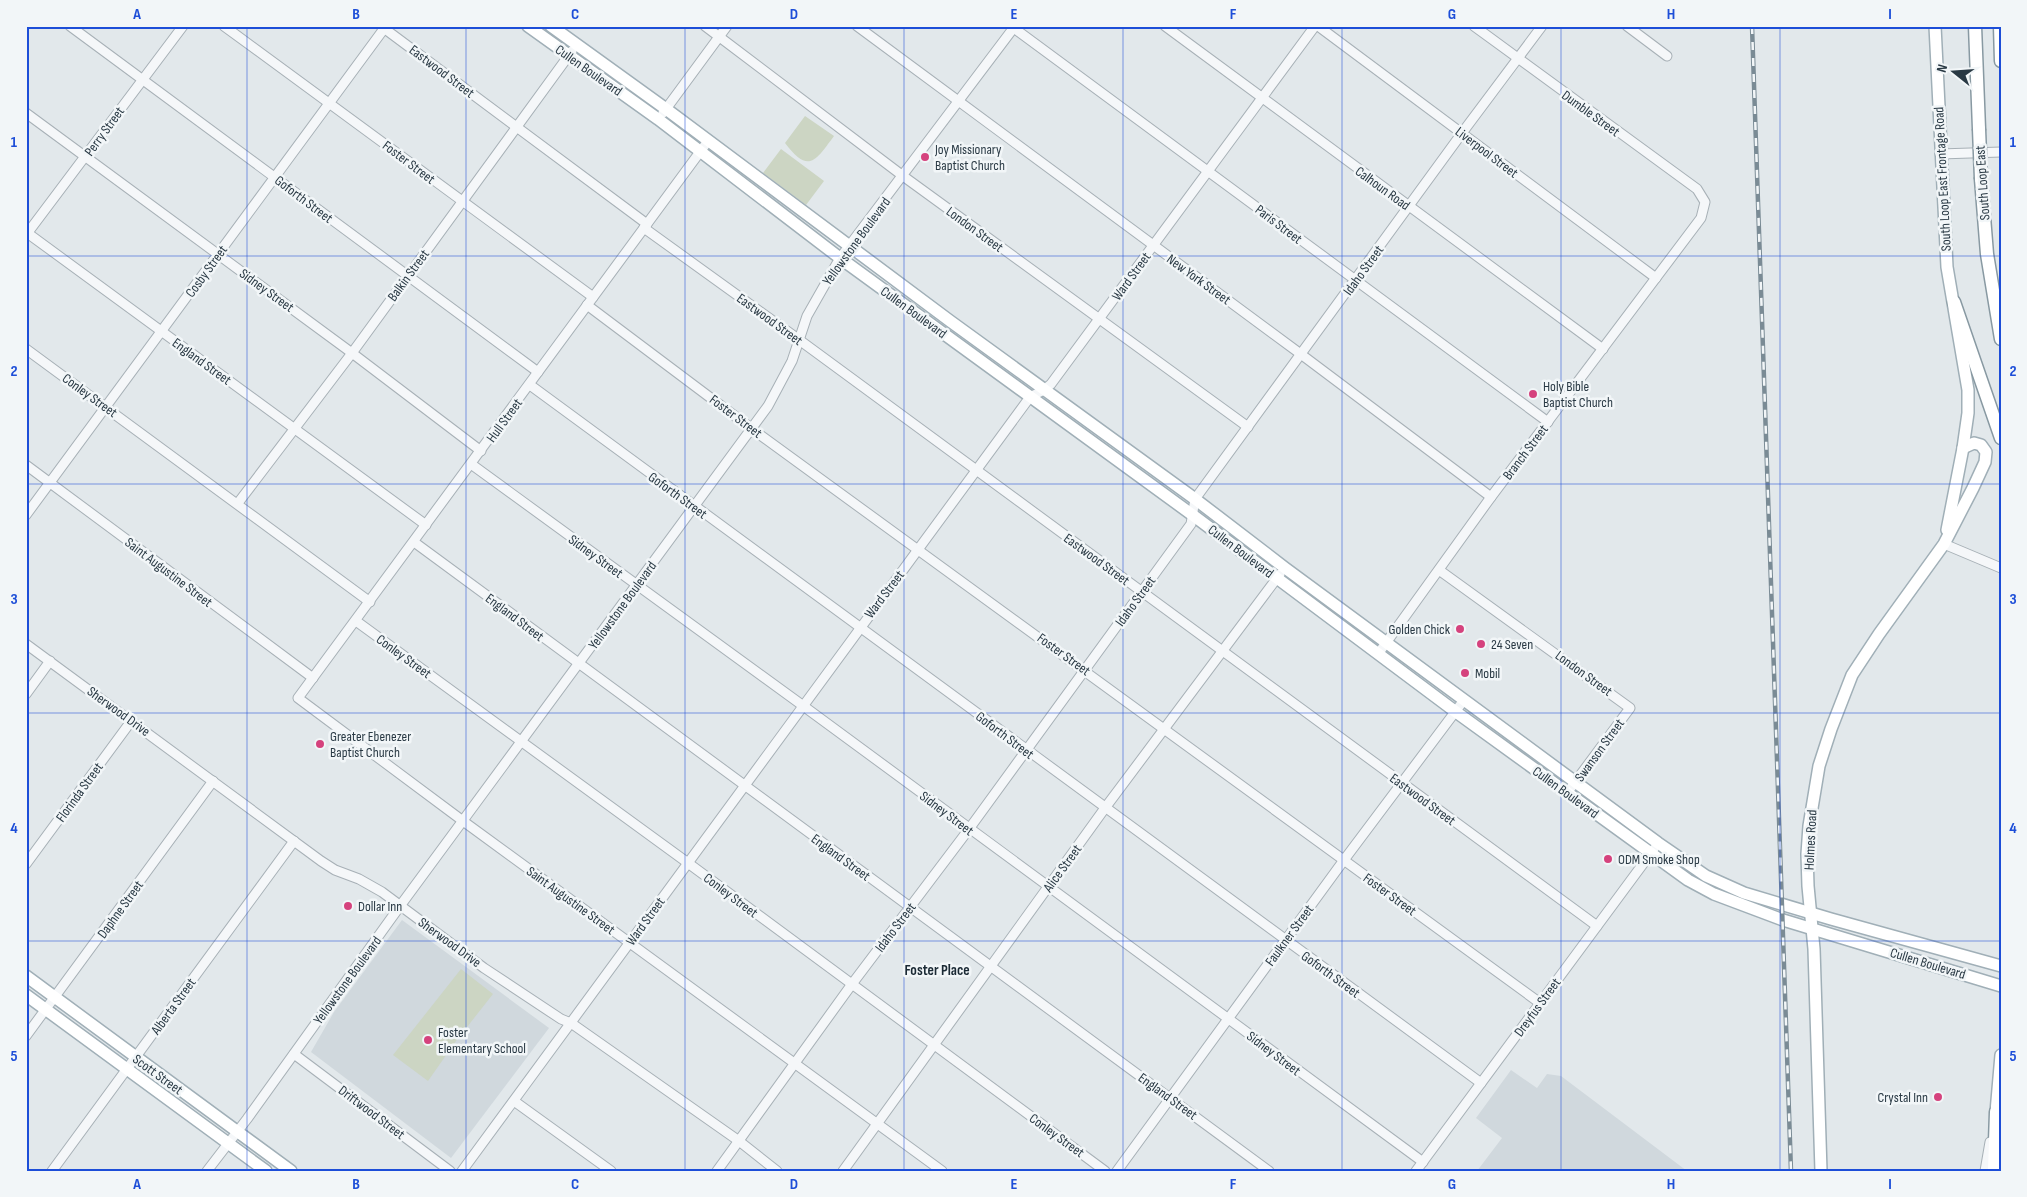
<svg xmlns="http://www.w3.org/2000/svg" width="2027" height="1197" viewBox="0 0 2027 1197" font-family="'Sofia Sans Condensed',sans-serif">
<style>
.built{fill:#d0d8dd}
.green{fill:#ccd5c3}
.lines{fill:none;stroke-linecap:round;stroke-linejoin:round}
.minor-casing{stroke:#a7b0b6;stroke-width:11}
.major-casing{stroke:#a0afb7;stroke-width:14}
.highway-casing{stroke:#8899a2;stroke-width:15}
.minor{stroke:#f5f7f9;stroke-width:9}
.major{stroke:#fff;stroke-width:11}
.highway{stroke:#fff;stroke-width:12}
.rail-casing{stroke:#7a8b95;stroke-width:4.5}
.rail{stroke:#f2f6f8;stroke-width:2.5;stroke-dasharray:8;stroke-linecap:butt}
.highway-bridge-casing{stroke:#8899a2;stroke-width:15;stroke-linecap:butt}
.highway-bridge{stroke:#fff;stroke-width:12}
.grid{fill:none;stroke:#1d4ed8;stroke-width:1;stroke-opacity:0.55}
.poi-dot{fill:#d5427d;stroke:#f2f6f8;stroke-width:2}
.labels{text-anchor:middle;stroke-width:5;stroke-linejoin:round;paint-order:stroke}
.street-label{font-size:14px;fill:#293944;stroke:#f2f6f8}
.poi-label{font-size:14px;fill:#293944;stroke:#f2f6f8;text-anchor:start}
.neighbourhood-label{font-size:15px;font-weight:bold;fill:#1b2a35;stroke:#f2f6f8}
.neatline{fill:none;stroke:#1d4ed8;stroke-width:2}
.grid-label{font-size:16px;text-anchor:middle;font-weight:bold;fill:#1d4ed8}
</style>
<rect width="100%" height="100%" fill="#e2e8eb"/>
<g class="built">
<polygon points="402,920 549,1028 451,1158 311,1052 334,1012"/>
<polygon points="1511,1070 1537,1088 1547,1074 1561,1076 1687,1171 1477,1171 1502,1138 1476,1118"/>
</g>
<g class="green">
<path d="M805,116L834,136C816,160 809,175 785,143Z"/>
<polygon points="781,149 824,181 806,205 763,173"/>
<polygon points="461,969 493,994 456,1041 428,1081 393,1055"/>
</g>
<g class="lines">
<defs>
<g id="minor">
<polyline points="70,26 538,372"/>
<polyline points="224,26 593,297"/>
<polyline points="381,26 647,224"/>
<polyline points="705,26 903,176 1248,427"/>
<polyline points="857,26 1302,355 1491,497"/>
<polyline points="1011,26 1548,422"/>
<polyline points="1165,26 1603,349"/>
<polyline points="1318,26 1656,278"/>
<polyline points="1627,26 1667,56"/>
<polyline points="26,113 352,353 481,451"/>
<polyline points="663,113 727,26"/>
<polyline points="708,141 298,698 463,821 942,1171"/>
<polyline points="1940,154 2001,152"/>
<polyline points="644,228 798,339 1597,926"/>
<polyline points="26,232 426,525"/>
<polyline points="26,235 183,26"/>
<polyline points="587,305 752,429 1540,1003"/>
<polyline points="26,349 370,602"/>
<polyline points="530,385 1481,1083"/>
<polyline points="471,464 802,705 1423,1162"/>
<polyline points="26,465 313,678"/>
<polyline points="238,503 352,353 572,51"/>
<polyline points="26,515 386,26"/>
<polyline points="414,542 1269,1171"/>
<polyline points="1944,544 2001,568"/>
<polyline points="1439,570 1630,708 1567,793"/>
<polyline points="356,621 688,863 1105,1171"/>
<polyline points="26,644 321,861 335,870 359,879 382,892 484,968 561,1019 571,1023 739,1141 777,1171"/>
<polyline points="1378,654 1491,497 1701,218 1705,202 1697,189 1474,26"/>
<polyline points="26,694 50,661"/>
<polyline points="26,864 132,720"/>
<polyline points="26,1036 213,781"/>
<polyline points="294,1054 450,1171"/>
<polyline points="514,1101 611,1171"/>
<polyline points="52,1171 294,841"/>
<polyline points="207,1171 247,1119 400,906 768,406 792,361 807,316 840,258 1015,26"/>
<polyline points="462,1171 1030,397 1044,390 1051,384 1315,26"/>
<polyline points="717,1171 852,984 969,829 1191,524 1195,499 1462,133 1542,26"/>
<polyline points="843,1171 1105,808 1280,574"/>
<polyline points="1117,1171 1344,860 1464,700"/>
<polyline points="1416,1171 1654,849"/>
<polyline points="1985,1171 1990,1142"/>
</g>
<g id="major">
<polyline points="528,26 658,119 840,258 1194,516 1456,712 1688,880 1714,894 1783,920 2001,986"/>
<polyline points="551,26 666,109 950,321 1195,499 1285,568 1658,843 1706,876 1744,893 1831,919 2001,966"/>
<polyline points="1935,26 1947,267 1968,390 1968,413 1963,448 1947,530"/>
<polyline points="26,976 291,1171"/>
<polyline points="26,995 266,1171"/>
<polyline points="1996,1112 2001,1055"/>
<polyline points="1821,1171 1814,949 1808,886 1807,854 1809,826 1819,766 1831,729 1852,675 1879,634 1944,544 1973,488 1985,462 1986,452 1981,445 1974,443 1963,448"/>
</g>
<g id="highway">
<polyline points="1975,26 1979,129"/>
<polyline points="2000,26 2001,61"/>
<polyline points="1981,179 1987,254 2001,339"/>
<polyline points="1954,302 2001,438"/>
<polyline points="1994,1171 1996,1112"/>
</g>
</defs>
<use href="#minor" class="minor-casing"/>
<use href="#major" class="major-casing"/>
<use href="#highway" class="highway-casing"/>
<use href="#minor" class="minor"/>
<use href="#major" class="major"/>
<use href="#highway" class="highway"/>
<defs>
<polyline id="rail" points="1752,26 1791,1171"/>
</defs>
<use href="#rail" class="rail-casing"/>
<use href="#rail" class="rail"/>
<defs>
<polyline id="highway-bridge" points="1979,129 1981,179"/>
</defs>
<use href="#highway-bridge" class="highway-bridge-casing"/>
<use href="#highway-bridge" class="highway-bridge"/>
</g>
<path class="grid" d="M247,26V1171M466,26V1171M685,26V1171M904,26V1171M1123,26V1171M1342,26V1171M1561,26V1171M1780,26V1171M26,256H2001M26,484H2001M26,713H2001M26,941H2001"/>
<g class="poi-dot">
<circle cx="925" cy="157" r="5"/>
<circle cx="1533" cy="394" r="5"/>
<circle cx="1460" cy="629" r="5"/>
<circle cx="1481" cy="644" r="5"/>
<circle cx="1465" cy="673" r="5"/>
<circle cx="320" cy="744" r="5"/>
<circle cx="1608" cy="859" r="5"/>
<circle cx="348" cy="906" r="5"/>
<circle cx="428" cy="1040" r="5"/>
<circle cx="1938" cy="1097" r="5"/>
</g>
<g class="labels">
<g class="street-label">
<text transform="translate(589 70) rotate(35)" y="5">Cullen Boulevard</text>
<text transform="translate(442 71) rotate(37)" y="5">Eastwood Street</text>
<text transform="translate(1591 113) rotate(36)" y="5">Dumble Street</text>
<text transform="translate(104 131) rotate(-54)" y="5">Perry Street</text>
<text transform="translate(1487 152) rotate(37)" y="5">Liverpool Street</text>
<text transform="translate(409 162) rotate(37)" y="5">Foster Street</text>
<text transform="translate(1942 179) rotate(-93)" y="5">South Loop East Frontage Road</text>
<text transform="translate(1982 183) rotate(-94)" y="5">South Loop East</text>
<text transform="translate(1383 188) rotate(36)" y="5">Calhoun Road</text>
<text transform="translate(304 199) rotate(37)" y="5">Goforth Street</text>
<text transform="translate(1279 224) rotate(37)" y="5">Paris Street</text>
<text transform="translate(975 229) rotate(36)" y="5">London Street</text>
<text transform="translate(856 241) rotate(-54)" y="5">Yellowstone Boulevard</text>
<text transform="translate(1363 270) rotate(-54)" y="5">Idaho Street</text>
<text transform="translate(206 271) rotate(-54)" y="5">Cosby Street</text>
<text transform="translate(408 275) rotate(-54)" y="5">Balkin Street</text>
<text transform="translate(1131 276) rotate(-54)" y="5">Ward Street</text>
<text transform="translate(1199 279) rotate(36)" y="5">New York Street</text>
<text transform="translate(267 290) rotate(36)" y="5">Sidney Street</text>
<text transform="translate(914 312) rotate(36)" y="5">Cullen Boulevard</text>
<text transform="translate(770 319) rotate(36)" y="5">Eastwood Street</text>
<text transform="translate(202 361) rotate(36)" y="5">England Street</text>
<text transform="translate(90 395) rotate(36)" y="5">Conley Street</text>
<text transform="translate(736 416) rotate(37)" y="5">Foster Street</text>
<text transform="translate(504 420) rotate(-54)" y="5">Hull Street</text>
<text transform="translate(1525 452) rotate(-53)" y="5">Branch Street</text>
<text transform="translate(678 495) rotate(36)" y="5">Goforth Street</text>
<text transform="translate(1241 551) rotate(37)" y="5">Cullen Boulevard</text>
<text transform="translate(596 556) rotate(36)" y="5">Sidney Street</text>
<text transform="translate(1097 559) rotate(36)" y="5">Eastwood Street</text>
<text transform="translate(169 572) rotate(37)" y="5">Saint Augustine Street</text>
<text transform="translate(884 594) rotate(-53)" y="5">Ward Street</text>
<text transform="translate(1135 601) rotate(-54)" y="5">Idaho Street</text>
<text transform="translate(622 605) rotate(-54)" y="5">Yellowstone Boulevard</text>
<text transform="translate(515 617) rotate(37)" y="5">England Street</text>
<text transform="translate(1064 654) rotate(36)" y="5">Foster Street</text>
<text transform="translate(404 656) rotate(36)" y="5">Conley Street</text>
<text transform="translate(1584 673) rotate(36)" y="5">London Street</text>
<text transform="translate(119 711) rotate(36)" y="5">Sherwood Drive</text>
<text transform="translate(1005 735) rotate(37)" y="5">Goforth Street</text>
<text transform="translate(1599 750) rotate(-54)" y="5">Swanson Street</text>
<text transform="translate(79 792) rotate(-54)" y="5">Florinda Street</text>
<text transform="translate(1566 792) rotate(36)" y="5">Cullen Boulevard</text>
<text transform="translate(1423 799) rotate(36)" y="5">Eastwood Street</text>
<text transform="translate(947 813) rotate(37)" y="5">Sidney Street</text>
<text transform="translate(1810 840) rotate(-87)" y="5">Holmes Road</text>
<text transform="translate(841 857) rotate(36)" y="5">England Street</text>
<text transform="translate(1062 868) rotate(-54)" y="5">Alice Street</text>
<text transform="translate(1390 894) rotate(36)" y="5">Foster Street</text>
<text transform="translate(731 895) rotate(37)" y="5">Conley Street</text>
<text transform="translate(571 900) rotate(36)" y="5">Saint Augustine Street</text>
<text transform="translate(120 909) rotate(-54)" y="5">Daphne Street</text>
<text transform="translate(645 921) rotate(-54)" y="5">Ward Street</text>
<text transform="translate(895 927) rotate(-53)" y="5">Idaho Street</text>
<text transform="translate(1289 935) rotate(-54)" y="5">Faulkner Street</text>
<text transform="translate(450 942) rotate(36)" y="5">Sherwood Drive</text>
<text transform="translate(1928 963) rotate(17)" y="5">Cullen Boulevard</text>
<text transform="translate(1331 974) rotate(36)" y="5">Goforth Street</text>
<text transform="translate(347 980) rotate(-54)" y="5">Yellowstone Boulevard</text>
<text transform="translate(173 1006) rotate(-54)" y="5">Alberta Street</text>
<text transform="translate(1537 1007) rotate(-54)" y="5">Dreyfus Street</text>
<text transform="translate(1274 1053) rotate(37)" y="5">Sidney Street</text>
<text transform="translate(158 1074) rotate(36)" y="5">Scott Street</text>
<text transform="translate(1168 1096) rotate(36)" y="5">England Street</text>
<text transform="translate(372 1112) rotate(37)" y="5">Driftwood Street</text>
<text transform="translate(1057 1135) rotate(36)" y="5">Conley Street</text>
</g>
<g class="poi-label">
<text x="935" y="154">Joy Missionary<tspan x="935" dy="16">Baptist Church</tspan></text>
<text x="1543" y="391">Holy Bible<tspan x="1543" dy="16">Baptist Church</tspan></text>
<text x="1450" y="634" text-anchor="end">Golden Chick</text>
<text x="1491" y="649">24 Seven</text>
<text x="1475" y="678">Mobil</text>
<text x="330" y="741">Greater Ebenezer<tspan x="330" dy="16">Baptist Church</tspan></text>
<text x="1618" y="864">ODM Smoke Shop</text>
<text x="358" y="911">Dollar Inn</text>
<text x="438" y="1037">Foster<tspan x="438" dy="16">Elementary School</tspan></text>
<text x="1928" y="1102" text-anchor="end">Crystal Inn</text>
</g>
<g class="neighbourhood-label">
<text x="937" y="975">Foster Place</text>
</g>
</g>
<rect width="2027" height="1197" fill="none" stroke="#f2f6f8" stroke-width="55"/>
<g transform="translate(1954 72) rotate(287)" stroke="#f2f6f8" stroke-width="4" paint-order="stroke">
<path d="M0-4L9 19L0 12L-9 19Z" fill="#293944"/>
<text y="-8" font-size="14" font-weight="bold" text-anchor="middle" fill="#293944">N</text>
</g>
<rect x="28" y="28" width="1972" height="1142" class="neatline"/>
<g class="grid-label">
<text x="137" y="19">A</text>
<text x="356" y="19">B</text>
<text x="575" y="19">C</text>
<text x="794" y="19">D</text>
<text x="1014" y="19">E</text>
<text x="1233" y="19">F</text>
<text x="1452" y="19">G</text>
<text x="1671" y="19">H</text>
<text x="1890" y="19">I</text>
<text x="14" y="147">1</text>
<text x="2013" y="147">1</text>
<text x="14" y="376">2</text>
<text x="2013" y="376">2</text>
<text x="14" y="604">3</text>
<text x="2013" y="604">3</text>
<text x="14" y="833">4</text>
<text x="2013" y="833">4</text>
<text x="14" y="1061">5</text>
<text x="2013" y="1061">5</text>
<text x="137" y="1189">A</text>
<text x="356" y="1189">B</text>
<text x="575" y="1189">C</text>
<text x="794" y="1189">D</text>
<text x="1014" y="1189">E</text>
<text x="1233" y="1189">F</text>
<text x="1452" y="1189">G</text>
<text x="1671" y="1189">H</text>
<text x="1890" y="1189">I</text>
</g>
</svg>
